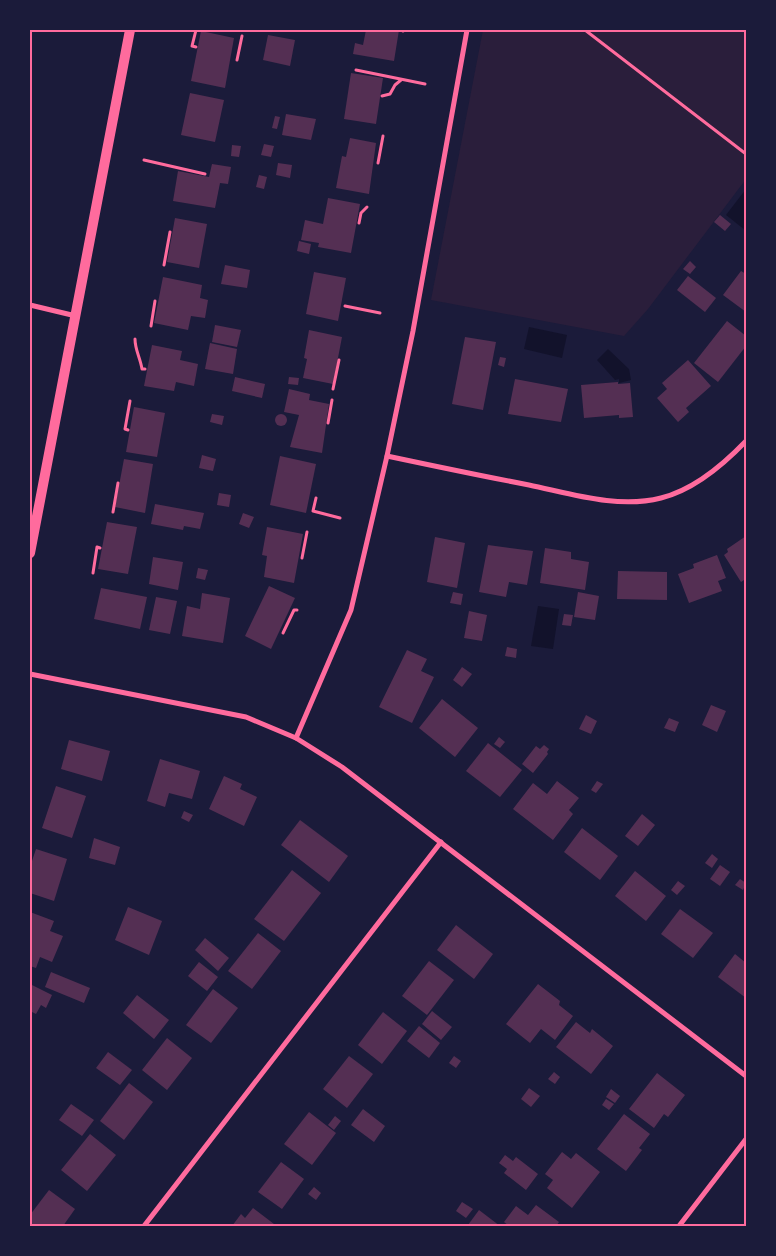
<svg xmlns="http://www.w3.org/2000/svg" width="776" height="1256" viewBox="0 0 776 1256" font-family="Rubik,sans-serif">
<style>
.green{fill:#2a1e3b}
.water{fill:#12122b}
.building{fill:#542f53}
.lines{fill:none;stroke-linecap:round;stroke-linejoin:round}
.path{stroke:#ff6b9d;stroke-width:3}
.minor{stroke:#ff6b9d;stroke-width:5}
.secondary{stroke:#ff6b9d;stroke-width:10}
.neatline{fill:none;stroke:#ff6b9d;stroke-width:2}
</style>
<rect width="100%" height="100%" fill="#1b1b3a"/>
<polygon class="green" points="483,30 746,30 746,179 648,309 624,336 431,300"/>
<g class="water">
<polygon points="746,189 746,229 745,230 726,215"/>
<polygon points="529,327 567,335 562,358 524,349"/>
<polygon points="608,349 629,369 631,380 619,383 619,379 615,380 597,360"/>
<polygon points="538,606 559,609 553,649 531,646"/>
</g>
<g class="building">
<polygon points="366,30 399,30 394,61 353,54 355,43 363,45"/>
<polygon points="201,31 234,38 225,88 191,81"/>
<polygon points="268,35 295,40 290,66 263,60"/>
<polygon points="351,73 383,78 376,124 344,119"/>
<polygon points="190,93 224,100 215,142 181,135"/>
<polygon points="286,114 316,119 311,140 282,135"/>
<polygon points="275,116 280,117 277,129 272,128"/>
<polygon points="350,138 376,143 369,194 336,188 342,156 346,157"/>
<polygon points="264,144 274,146 271,157 261,155"/>
<polygon points="232,145 241,146 239,157 231,156"/>
<polygon points="278,163 292,165 290,178 276,175"/>
<polygon points="212,164 231,167 228,184 220,183 215,208 173,201 178,171 209,177"/>
<polygon points="259,175 267,177 264,189 256,187"/>
<polygon points="328,198 360,204 351,253 318,247 319,243 301,240 305,220 323,224"/>
<polygon points="720,215 731,224 725,231 714,222"/>
<polygon points="175,218 207,224 199,268 167,262"/>
<polygon points="299,241 311,244 309,254 297,251"/>
<polygon points="690,261 696,267 690,274 683,269"/>
<polygon points="225,265 250,270 247,288 221,284"/>
<polygon points="741,271 746,274 746,312 723,295"/>
<polygon points="314,272 346,278 338,321 306,314"/>
<polygon points="688,276 716,298 705,312 677,290"/>
<polygon points="163,277 202,285 200,298 208,300 205,318 191,316 188,330 154,323"/>
<polygon points="727,321 746,336 746,346 718,382 694,363"/>
<polygon points="215,325 241,330 237,347 212,342"/>
<polygon points="309,330 342,337 333,384 303,378 307,359 304,358"/>
<polygon points="465,337 496,342 483,410 452,404"/>
<polygon points="210,343 237,349 233,374 205,369"/>
<polygon points="152,345 182,351 180,360 198,364 194,386 176,382 174,391 144,386"/>
<polygon points="500,357 506,358 504,367 498,365"/>
<polygon points="688,360 711,386 686,408 689,412 678,422 657,398 667,389 662,383"/>
<polygon points="235,377 265,384 262,398 232,391"/>
<polygon points="289,377 299,378 298,385 288,384"/>
<polygon points="515,379 568,389 561,422 508,414"/>
<polygon points="618,382 618,384 630,383 633,417 619,418 619,415 584,418 581,385"/>
<polygon points="289,389 310,394 309,400 329,404 322,453 290,447 299,415 284,412"/>
<polygon points="134,407 165,413 157,457 126,452"/>
<circle cx="281" cy="420" r="6"/>
<polygon points="212,414 224,416 222,425 210,422"/>
<polygon points="202,455 216,459 213,471 199,468"/>
<polygon points="280,456 316,464 306,513 270,505"/>
<polygon points="124,459 153,464 145,513 115,507"/>
<polygon points="219,493 231,495 229,507 217,505"/>
<polygon points="155,504 204,513 200,529 184,526 183,530 151,524"/>
<polygon points="243,513 254,517 249,528 239,524"/>
<polygon points="107,522 137,527 128,574 98,569"/>
<polygon points="267,527 303,534 294,583 264,577 267,556 262,555"/>
<polygon points="746,536 746,584 744,580 741,582 724,555 728,552 727,549"/>
<polygon points="435,537 465,543 457,588 427,582"/>
<polygon points="488,545 533,551 527,585 509,582 506,597 479,592"/>
<polygon points="545,548 571,552 571,559 589,562 585,590 540,583"/>
<polygon points="717,555 726,578 718,581 722,591 689,603 678,574 694,568 693,564"/>
<polygon points="153,557 183,562 178,590 149,584"/>
<polygon points="198,568 208,570 205,580 196,578"/>
<polygon points="618,571 667,572 667,600 617,599"/>
<polygon points="269,586 295,598 271,649 245,636"/>
<polygon points="101,588 147,597 140,629 94,619"/>
<polygon points="453,592 463,594 461,605 450,603"/>
<polygon points="578,592 599,596 595,620 574,617"/>
<polygon points="202,593 230,598 223,643 182,636 187,606 200,609"/>
<polygon points="156,597 177,601 170,634 149,630"/>
<polygon points="469,611 487,615 482,641 464,638"/>
<polygon points="564,614 573,615 571,626 562,625"/>
<polygon points="507,647 517,649 516,658 505,656"/>
<polygon points="407,650 427,659 421,671 434,677 412,723 379,707"/>
<polygon points="462,667 472,674 462,687 453,680"/>
<polygon points="442,699 478,728 455,757 419,728"/>
<polygon points="711,705 726,711 717,732 702,725"/>
<polygon points="586,715 597,721 591,734 579,729"/>
<polygon points="669,718 679,722 675,732 664,728"/>
<polygon points="499,737 505,742 500,748 494,744"/>
<polygon points="69,740 110,751 102,781 61,769"/>
<polygon points="488,743 522,770 500,797 466,771"/>
<polygon points="544,745 549,749 547,752 548,754 533,773 522,764 536,746 540,749"/>
<polygon points="160,759 200,771 192,799 169,793 165,807 147,801"/>
<polygon points="224,776 242,784 240,789 257,797 244,826 209,809"/>
<polygon points="557,781 579,798 569,810 573,814 553,840 513,809 533,783 547,794"/>
<polygon points="597,781 603,784 596,793 591,790"/>
<polygon points="56,786 86,796 72,838 42,828"/>
<polygon points="184,811 193,815 189,822 181,818"/>
<polygon points="642,814 655,825 638,846 625,836"/>
<polygon points="300,820 348,856 329,882 281,845"/>
<polygon points="582,828 618,856 600,880 564,852"/>
<polygon points="94,838 120,847 115,865 89,858"/>
<polygon points="36,849 67,859 54,901 30,893 30,867"/>
<polygon points="712,854 718,859 712,868 705,863"/>
<polygon points="720,865 730,872 720,886 710,879"/>
<polygon points="292,870 321,893 284,941 254,919"/>
<polygon points="635,871 666,896 646,921 615,896"/>
<polygon points="740,879 746,883 743,890 735,885"/>
<polygon points="678,881 685,886 677,895 671,890"/>
<polygon points="128,907 162,921 149,955 115,940"/>
<polygon points="680,909 713,933 693,958 661,934"/>
<polygon points="30,912 54,921 50,931 63,936 52,962 40,957 36,968 30,966"/>
<polygon points="456,925 493,954 474,979 437,950"/>
<polygon points="258,933 281,951 252,989 228,971"/>
<polygon points="205,938 229,958 218,971 195,950"/>
<polygon points="735,954 746,963 746,998 718,977"/>
<polygon points="429,961 454,980 427,1015 402,996"/>
<polygon points="199,962 218,977 207,991 188,976"/>
<polygon points="51,972 90,988 84,1003 45,987"/>
<polygon points="538,984 560,1001 559,1005 573,1016 555,1040 541,1029 530,1043 506,1024"/>
<polygon points="32,985 52,995 46,1008 41,1005 36,1014 30,1011"/>
<polygon points="213,989 238,1008 211,1043 186,1025"/>
<polygon points="137,995 169,1020 154,1039 123,1013"/>
<polygon points="432,1011 452,1027 441,1040 422,1024"/>
<polygon points="383,1012 407,1031 382,1064 358,1045"/>
<polygon points="576,1022 590,1033 592,1029 613,1046 591,1074 556,1047"/>
<polygon points="419,1026 440,1043 429,1058 407,1041"/>
<polygon points="167,1038 192,1058 167,1090 142,1070"/>
<polygon points="108,1052 132,1070 120,1085 96,1068"/>
<polygon points="349,1056 373,1074 347,1108 323,1089"/>
<polygon points="454,1056 461,1061 456,1068 449,1063"/>
<polygon points="554,1072 560,1077 555,1084 548,1079"/>
<polygon points="657,1073 685,1095 668,1117 664,1114 654,1128 629,1109"/>
<polygon points="129,1083 153,1102 124,1140 100,1121"/>
<polygon points="529,1088 540,1096 531,1107 521,1099"/>
<polygon points="611,1089 620,1096 615,1103 606,1097"/>
<polygon points="606,1099 614,1104 609,1110 602,1105"/>
<polygon points="71,1104 94,1120 82,1136 59,1120"/>
<polygon points="363,1109 385,1126 374,1142 351,1125"/>
<polygon points="309,1112 336,1133 312,1165 284,1144"/>
<polygon points="624,1114 650,1134 639,1148 642,1150 626,1171 597,1149"/>
<polygon points="335,1116 341,1121 334,1130 328,1125"/>
<polygon points="90,1134 116,1155 87,1191 61,1170"/>
<polygon points="562,1152 571,1159 576,1153 600,1172 572,1208 547,1188 553,1180 545,1174"/>
<polygon points="505,1155 513,1161 516,1157 538,1174 526,1190 504,1173 507,1169 499,1163"/>
<polygon points="281,1162 304,1179 282,1209 258,1192"/>
<polygon points="314,1187 321,1193 316,1200 308,1194"/>
<polygon points="49,1190 75,1209 63,1226 30,1226 30,1215"/>
<polygon points="462,1202 473,1209 466,1218 456,1211"/>
<polygon points="536,1205 559,1222 556,1226 509,1226 504,1222 516,1206 528,1215"/>
<polygon points="253,1208 274,1224 273,1226 232,1226 241,1214 245,1218"/>
<polygon points="479,1210 500,1226 468,1225"/>
</g>
<g class="lines">
<g class="path">
<polyline points="196,30 192,46 196,47"/>
<polyline points="585,30 746,154"/>
<polyline points="403,31 403,30"/>
<polyline points="237,60 242,36"/>
<polyline points="356,70 425,84"/>
<polyline points="382,96 390,94 395,85 401,80"/>
<polyline points="144,160 205,174"/>
<polyline points="378,163 383,136"/>
<polyline points="359,223 361,213 367,207"/>
<polyline points="164,265 170,232"/>
<polyline points="345,306 380,313"/>
<polyline points="151,326 155,301"/>
<path d="M135,339C135,350 140,357 142,369H145"/>
<polyline points="333,389 339,360"/>
<polyline points="328,423 332,400"/>
<polyline points="128,430 125,429 130,401"/>
<polyline points="316,498 313,511 340,518"/>
<polyline points="113,512 118,483"/>
<polyline points="302,558 307,532"/>
<polyline points="93,573 97,547 100,548"/>
<polyline points="283,633 294,610 297,610"/>
</g>
<g class="minor">
<polyline points="30,305 76,316"/>
<path d="M387,456C434,466 482,476 529,485C572,494 618,509 661,498C693,490 724,464 746,441"/>
<polyline points="30,674 246,717 296,738 342,767 746,1076"/>
<polyline points="296,738 351,610 387,456 413,331 467,30"/>
<polyline points="144,1226 441,842"/>
<polyline points="679,1226 746,1139"/>
</g>
<polyline class="secondary" points="30,553 130,30"/>
</g>
<rect width="776" height="1256" fill="none" stroke="#1b1b3a" stroke-width="62"/>
<rect x="31" y="31" width="714" height="1194" class="neatline"/>
</svg>
